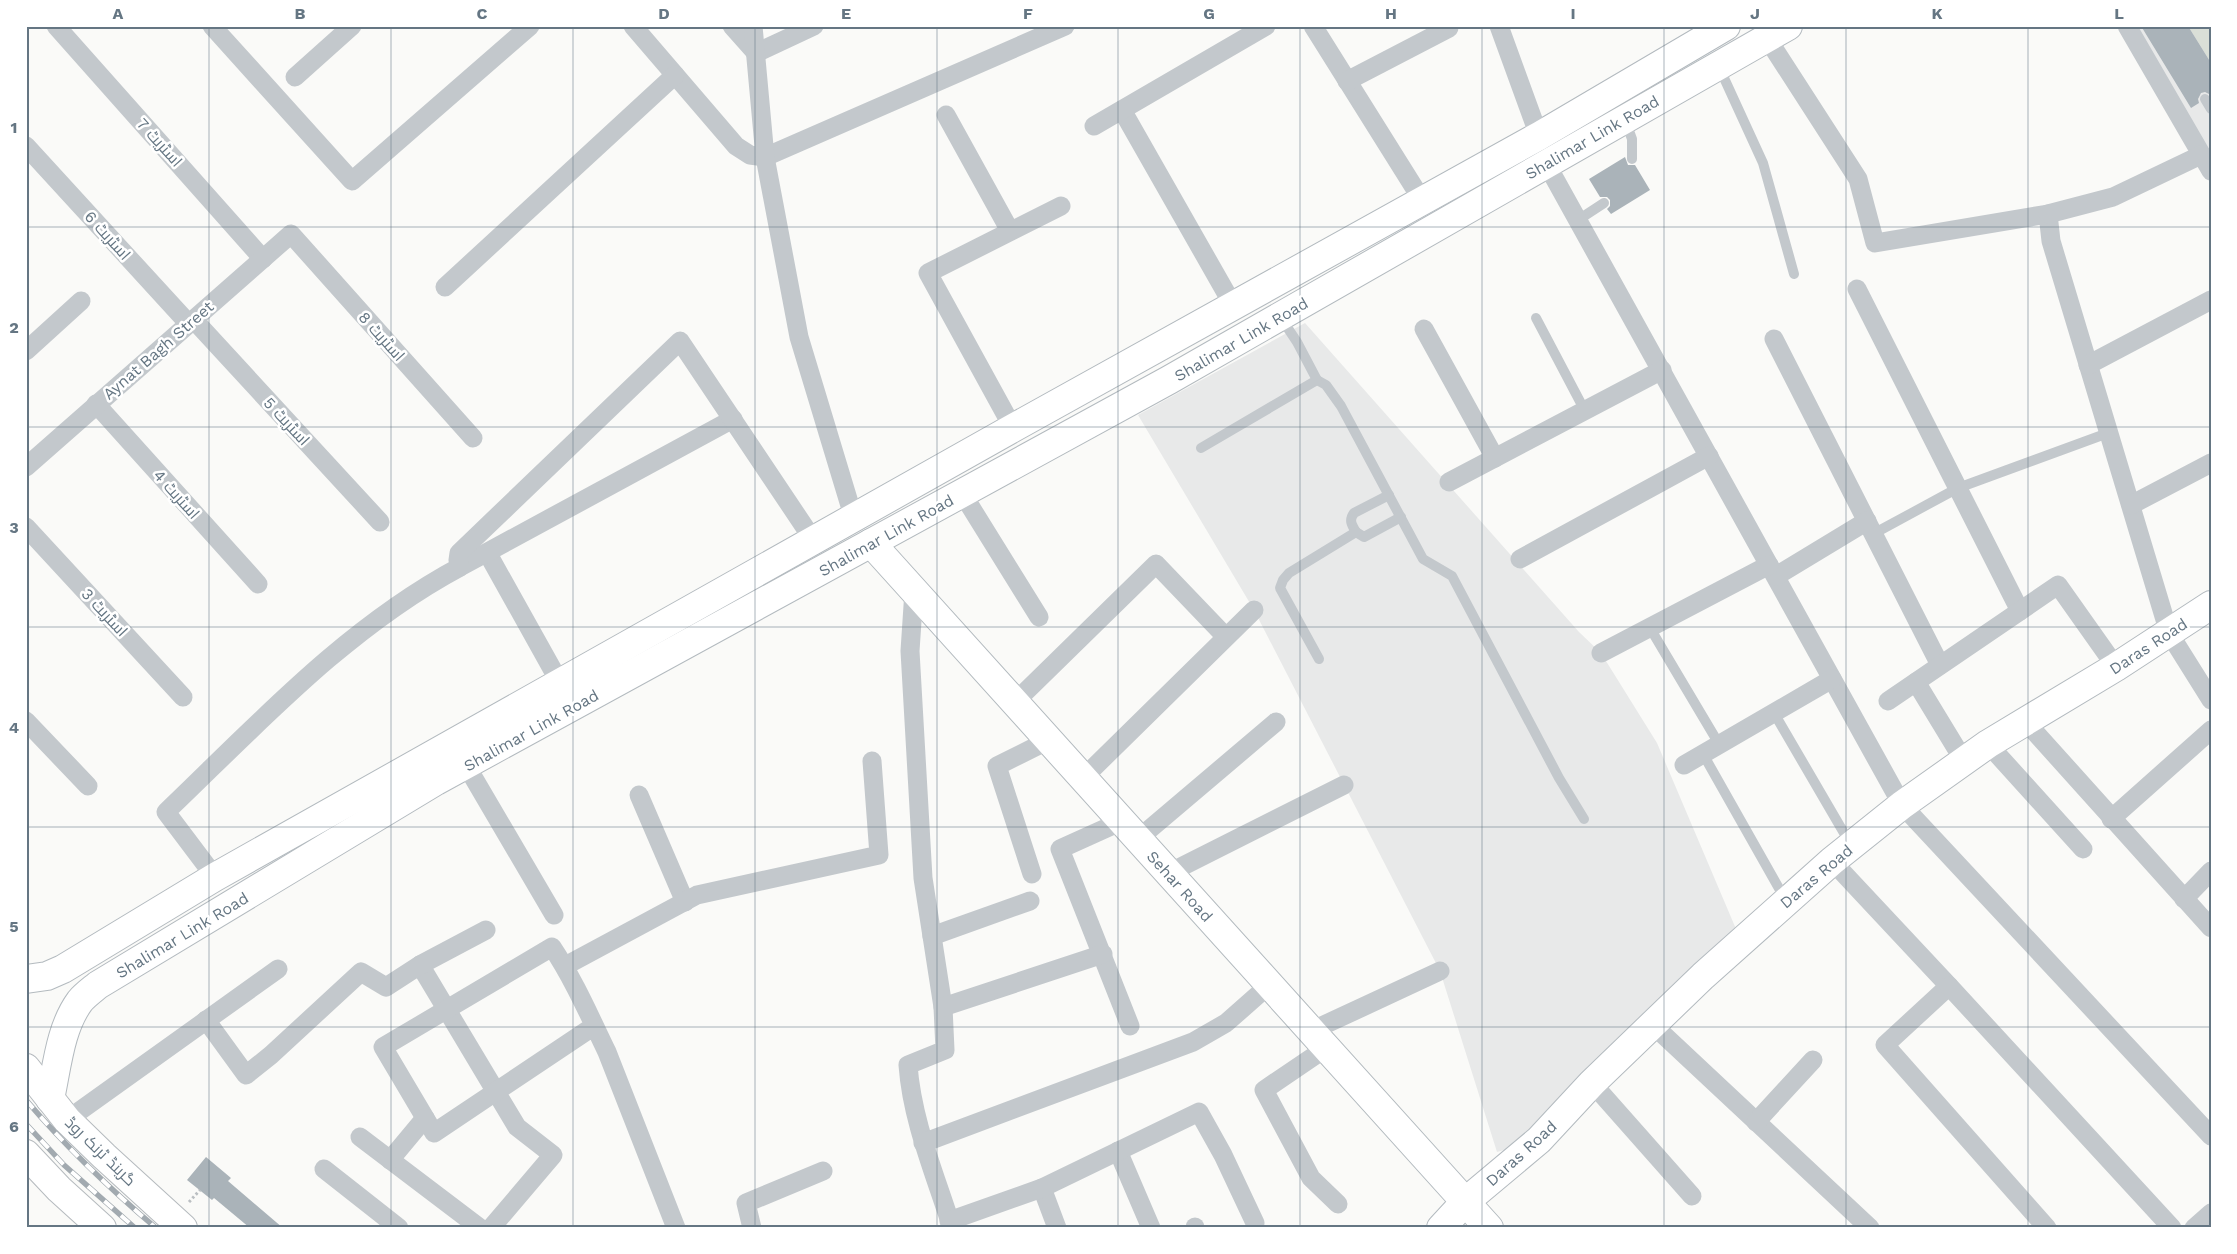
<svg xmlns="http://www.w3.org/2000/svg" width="2237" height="1254" viewBox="0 0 2237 1254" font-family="'Work Sans',Cairo,sans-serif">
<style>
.built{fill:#e8e9e9}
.green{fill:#dadfd7}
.building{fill:#aab3b9}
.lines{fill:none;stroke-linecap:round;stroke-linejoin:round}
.secondary-casing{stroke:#b3babf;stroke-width:30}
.primary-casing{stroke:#b5babe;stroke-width:30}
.path{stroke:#bbbfc2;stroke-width:3;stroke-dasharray:2.5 2.5;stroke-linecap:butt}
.lane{stroke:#c3c8cc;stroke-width:10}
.street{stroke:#c3c8cc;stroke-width:19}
.secondary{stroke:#fff;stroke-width:28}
.primary{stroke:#fff;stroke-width:28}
.rail-casing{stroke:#a2aab0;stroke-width:5.5}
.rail{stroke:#fff;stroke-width:4;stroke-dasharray:11;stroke-linecap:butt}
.grid{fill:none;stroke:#657683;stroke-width:1;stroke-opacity:0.55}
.labels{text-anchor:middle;stroke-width:5;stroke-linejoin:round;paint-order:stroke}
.street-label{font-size:16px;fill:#657683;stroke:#fff}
.neatline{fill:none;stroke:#657683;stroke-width:2}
.grid-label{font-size:16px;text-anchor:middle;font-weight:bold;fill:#657683}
</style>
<rect width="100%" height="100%" fill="#fafaf8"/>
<g class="built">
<polygon points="2135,26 2211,26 2211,157"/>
<polygon points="1305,323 1579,632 1601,653 1657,743 1739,936 1539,1140 1497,1152 1440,971 1254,610 1138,415"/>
</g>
<polygon class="green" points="2188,26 2211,26 2211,63"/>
<g class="building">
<polygon points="2141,26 2188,26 2211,63 2211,95 2205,92 2201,93 2198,99 2199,103 2191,108"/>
<polygon points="1625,157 1628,165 1635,165 1650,190 1611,214 1607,209 1610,206 1610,200 1607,197 1600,197 1589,179"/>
<polygon points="206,1157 231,1178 228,1181 283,1228 250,1228 214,1198 212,1200 187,1180"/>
</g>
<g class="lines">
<defs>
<g id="secondary">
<polyline points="871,543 1489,1228"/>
<polyline points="26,979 47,976 63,969 215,877 1013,428 1539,136 1726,26"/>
<path d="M50,1099C57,1067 60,1028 80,1001C85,995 92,990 98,985L436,781L1169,380L1788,26"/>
<polyline points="1441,1228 1465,1202 1539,1140 1592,1083 1703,976 1832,861 1902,805 1988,744 2116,667 2211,605"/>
</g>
<g id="primary">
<polyline points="26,1068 67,1120 104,1156 183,1228"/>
<polyline points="26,1154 59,1189 102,1228"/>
</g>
</defs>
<use href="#secondary" class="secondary-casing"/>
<use href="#primary" class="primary-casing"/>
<polyline class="path" points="189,1202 200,1190"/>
<g class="lane">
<polyline points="1719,67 1763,163 1794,274"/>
<polyline points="2205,99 2211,109"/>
<polyline points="1625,120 1632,139 1632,159"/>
<polyline points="1578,220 1604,203"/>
<polyline points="1536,318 1585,411"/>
<polyline points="1317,380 1326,385 1341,406 1423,559 1452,576 1559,778 1584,819"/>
<polyline points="1201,448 1317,380 1297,342 1281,318"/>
<path d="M1356,532C1351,524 1349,520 1354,513L1389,495"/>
<polyline points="1873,534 1958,488 2108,433"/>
<polyline points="1650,628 1719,744"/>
<polyline points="1319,659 1280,588 1283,580 1289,573 1356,532 1364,537 1401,517"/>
<polyline points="1774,713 1851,845"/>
<polyline points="1703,754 1785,899"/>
</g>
<g class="street">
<polyline points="56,26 263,259"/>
<polyline points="212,26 352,181 530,26"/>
<polyline points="633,26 736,146 750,155 765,157 1065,26"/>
<polyline points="732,26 756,53 814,26"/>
<polyline points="753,26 765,157 799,337 854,519"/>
<polyline points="1313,26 1422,200"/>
<polyline points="1499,26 1539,136"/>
<polyline points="2127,26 2211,171"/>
<polyline points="1767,38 1858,179 1875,243 2048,214 2051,241 2169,633 2211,700"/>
<polyline points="295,77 352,26"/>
<polyline points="1347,81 1449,28"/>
<polyline points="1122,110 1233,305"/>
<polyline points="946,115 1010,231"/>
<polyline points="1094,126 1266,26"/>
<polyline points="26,146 189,324"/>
<polyline points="1546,163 1902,805 2211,1136"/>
<polyline points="2048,214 2113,197 2201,155"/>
<polyline points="445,287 675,75"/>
<polyline points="1857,289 2020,611"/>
<polyline points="194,320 380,522"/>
<polyline points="1424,329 1495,458"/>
<polyline points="1774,339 1940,665"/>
<polyline points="26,351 81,301"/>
<polyline points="2088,365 2211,300"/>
<polyline points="96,404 258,584"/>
<polyline points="1013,428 928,273 1061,206"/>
<polyline points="26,467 291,234 473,438"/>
<polyline points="1449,482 1662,370"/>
<polyline points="962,493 1039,617"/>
<polyline points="2131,505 2211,463"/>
<polyline points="26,527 183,697"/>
<polyline points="488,554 560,683"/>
<polyline points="1520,559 1709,456"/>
<polyline points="460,567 733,419"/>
<polyline points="1776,576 1867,521"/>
<path d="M914,591L910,651L923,878L943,1007L945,1050L908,1065C912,1121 935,1174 952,1228"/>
<polyline points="1601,653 1769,565"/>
<polyline points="1916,682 1964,761"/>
<polyline points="1888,701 2058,585 2116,667"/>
<polyline points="1015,702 1156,564 1226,637"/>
<polyline points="26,721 88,786"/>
<polyline points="2025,721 2211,928"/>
<polyline points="1988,744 2083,849"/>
<polyline points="466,765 554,915"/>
<polyline points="1684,765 1832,679"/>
<polyline points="1083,778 1254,610"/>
<polyline points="639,795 685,902"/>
<polyline points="2111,819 2211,730"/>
<polyline points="1122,821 1060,849 1130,1026"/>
<polyline points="1138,839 1276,722"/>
<polyline points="1832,861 1949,986 1885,1045 2047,1228"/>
<polyline points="1169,873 1344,785"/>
<polyline points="1032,874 997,766 1049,740"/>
<path d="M215,877L166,812C258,724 346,628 460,567L458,560L459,553L680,341L814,541"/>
<polyline points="2184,899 2211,871"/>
<polyline points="932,936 1030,901"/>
<polyline points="420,965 517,1127 553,1155 491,1228"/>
<polyline points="565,966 697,895 879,855 872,761"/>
<polyline points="1949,986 2172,1228"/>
<polyline points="943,1007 1103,954"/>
<polyline points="206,1020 246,1075 271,1055 361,972 386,987 420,965 486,930"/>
<polyline points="1653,1025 1870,1228"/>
<path d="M594,1026L434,1133L383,1047L552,947C574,980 590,1017 607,1052L676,1228"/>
<polyline points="1311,1031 1440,971"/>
<polyline points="1326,1048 1264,1090 1311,1178 1338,1204"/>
<polyline points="1592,1083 1692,1196"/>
<polyline points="67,1120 278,969"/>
<polyline points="1756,1122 1813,1060"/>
<polyline points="360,1137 480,1228"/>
<polyline points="923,1143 1193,1042 1226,1023 1269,985"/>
<polyline points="1118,1151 1151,1228"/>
<polyline points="390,1160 425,1118"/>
<polyline points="324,1169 399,1228"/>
<polyline points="1042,1188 1057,1228"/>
<polyline points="949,1221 1042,1188 1199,1112 1223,1155 1255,1223"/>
<polyline points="1195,1227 1195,1228"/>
<polyline points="752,1228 746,1203 823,1171"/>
<polyline points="2194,1228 2211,1213"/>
</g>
<use href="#secondary" class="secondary"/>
<use href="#primary" class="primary"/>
<defs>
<g id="rail">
<path d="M26,1100C66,1147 109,1188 156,1228"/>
<polyline points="26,1124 64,1165 135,1228"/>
</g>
</defs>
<use href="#rail" class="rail-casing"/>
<use href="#rail" class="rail"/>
</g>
<path class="grid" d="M209,26V1228M391,26V1228M573,26V1228M755,26V1228M937,26V1228M1118,26V1228M1300,26V1228M1482,26V1228M1664,26V1228M1846,26V1228M2028,26V1228M26,227H2211M26,427H2211M26,627H2211M26,827H2211M26,1027H2211"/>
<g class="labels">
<g class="street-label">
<text transform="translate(1592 137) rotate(-30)" y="6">Shalimar Link Road</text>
<text transform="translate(160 142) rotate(48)" y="6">اسٹریٹ 7</text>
<text transform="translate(108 235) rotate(48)" y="6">اسٹریٹ 6</text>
<text transform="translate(382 336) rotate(48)" y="6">اسٹریٹ 8</text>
<text transform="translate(1241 339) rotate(-30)" y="6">Shalimar Link Road</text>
<text transform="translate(158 350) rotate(-41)" y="6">Aynat Bagh Street</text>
<text transform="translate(287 421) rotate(47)" y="6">اسٹریٹ 5</text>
<text transform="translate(177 494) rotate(48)" y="6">اسٹریٹ 4</text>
<text transform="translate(886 535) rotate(-29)" y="6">Shalimar Link Road</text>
<text transform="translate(105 612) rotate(47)" y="6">اسٹریٹ 3</text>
<text transform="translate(2148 646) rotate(-33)" y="6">Daras Road</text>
<text transform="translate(531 730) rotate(-29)" y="6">Shalimar Link Road</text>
<text transform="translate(1816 876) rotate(-40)" y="6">Daras Road</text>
<text transform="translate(1180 886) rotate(48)" y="6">Sehar Road</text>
<text transform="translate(182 935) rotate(-31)" y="6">Shalimar Link Road</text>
<text transform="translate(101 1151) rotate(44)" y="6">گرینڈ ٹرنک روڈ</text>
<text transform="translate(1521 1153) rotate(-42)" y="6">Daras Road</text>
</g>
</g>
<rect width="2237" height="1254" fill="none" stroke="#ffffff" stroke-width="55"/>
<rect x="28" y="28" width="2182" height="1198" class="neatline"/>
<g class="grid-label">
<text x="118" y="19">A</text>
<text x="300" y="19">B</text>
<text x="482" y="19">C</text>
<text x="664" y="19">D</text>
<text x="846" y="19">E</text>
<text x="1028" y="19">F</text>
<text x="1209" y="19">G</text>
<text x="1391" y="19">H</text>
<text x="1573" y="19">I</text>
<text x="1755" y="19">J</text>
<text x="1937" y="19">K</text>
<text x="2119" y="19">L</text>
<text x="14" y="133">1</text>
<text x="14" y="333">2</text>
<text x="14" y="533">3</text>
<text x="14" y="733">4</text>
<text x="14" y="932">5</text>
<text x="14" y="1132">6</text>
</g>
</svg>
